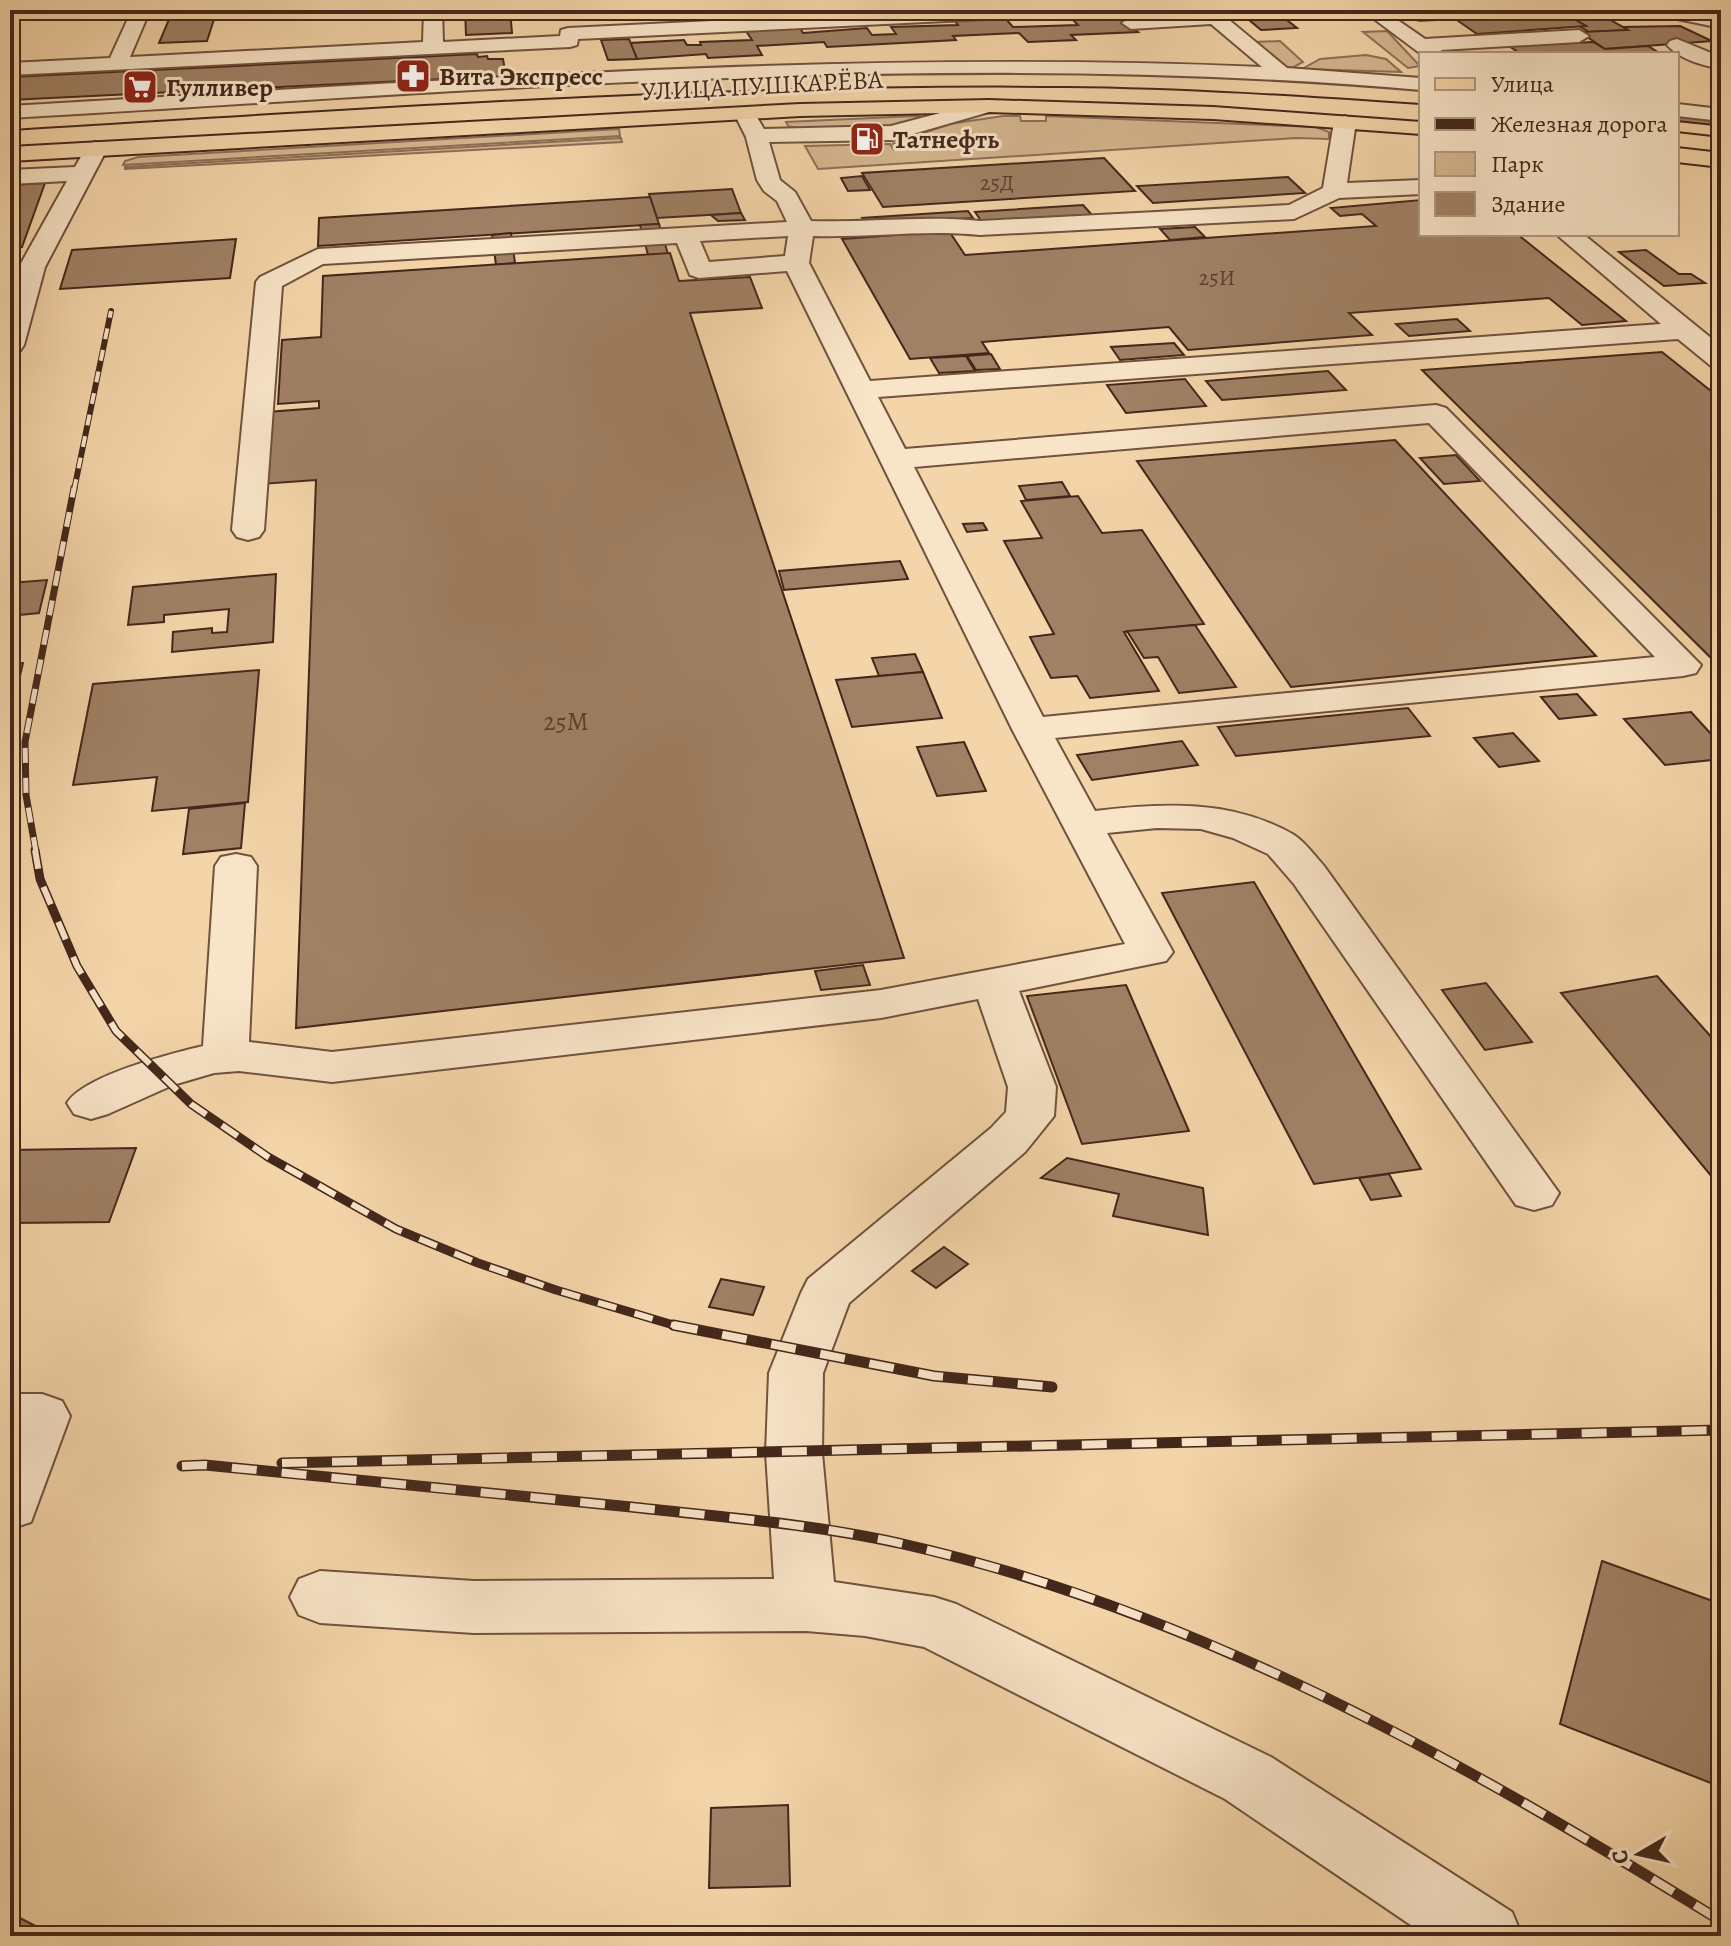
<svg xmlns="http://www.w3.org/2000/svg" width="1731" height="1946" viewBox="0 0 1731 1946" font-family="Alegreya,serif">
<style>
.green{fill:#d6b791;stroke:#8d6f56;stroke-width:2}
.building{fill:#a08165;stroke:#44271b;stroke-width:2}
.lines{fill:none;stroke-linecap:round;stroke-linejoin:round}
.minor-casing{stroke:#70523e;stroke-width:4}
.major-casing{stroke:#44271b;stroke-width:4}
.minor{fill:#f8e4c7;fill-rule:evenodd}
.major{fill:#f4d5a9;fill-rule:evenodd}
.tram{stroke:#44271b;stroke-width:2}
.rail-far3-casing{stroke:#44271b;stroke-width:6}
.rail-far2-casing{stroke:#44271b;stroke-width:7}
.rail-far1-casing{stroke:#44271b;stroke-width:9}
.rail-casing{stroke:#44271b;stroke-width:11}
.rail-far3{stroke:#f8e4c7;stroke-width:4;stroke-dasharray:11;stroke-linecap:butt}
.rail-far2{stroke:#f8e4c7;stroke-width:5;stroke-dasharray:15;stroke-linecap:butt}
.rail-far1{stroke:#f8e4c7;stroke-width:6;stroke-dasharray:19;stroke-linecap:butt}
.rail{stroke:#f8e4c7;stroke-width:8;stroke-dasharray:25;stroke-linecap:butt}
.labels{text-anchor:middle;stroke-width:6;stroke-linejoin:round;paint-order:stroke}
.far-number-label{font-size:22px;fill:#5b3e2e}
.far-poi-label{font-size:26px;font-weight:bold;fill:#44271b;stroke:#f8e4c7;text-anchor:start}
.far-street-label{font-size:26px;fill:#44271b;stroke:#f8e4c7}
.number-label{font-size:26px;fill:#5b3e2e}
</style>
<rect width="100%" height="100%" fill="#f4d5a9"/>
<filter id="stains"><feTurbulence type="fractalNoise" baseFrequency=".0025" numOctaves="4"/><feColorMatrix values="0 0 0 0 .2 0 0 0 0 .09 0 0 0 0 .02 0 0 0 .5 -.17"/></filter>
<radialGradient id="worn" r=".72"><stop offset=".6" stop-color="#630" stop-opacity="0"/><stop offset="1" stop-color="#630" stop-opacity=".3"/></radialGradient>
<g class="green">
<polygon points="1387,31 1420,66 1408,68 1363,32"/>
<polygon points="1280,41 1303,62 1292,68 1284,66 1256,42"/>
<polygon points="1366,55 1386,59 1401,72 1302,69 1320,59"/>
<polygon points="916,116 930,118 887,132 812,132 788,126 786,122"/>
<polygon points="1003,116 1020,116 1021,121 1046,121 1046,116 1316,127 1329,132 1329,139 1296,138 818,169 805,146 890,144 894,150 911,149 910,146 892,144 949,124"/>
<polygon points="619,129 620,136 123,165 125,161 138,157"/>
<polygon points="621,138 622,142 125,169 125,167"/>
</g>
<g class="building">
<polygon points="173,10 217,10 207,41 159,43"/>
<polygon points="465,10 510,10 512,33 466,35"/>
<polygon points="1237,10 1274,10 1297,28 1261,30"/>
<polygon points="1552,10 1593,10 1628,30 1589,32 1579,26 1586,26"/>
<polygon points="1520,12 1565,14 1586,26 1477,34 1454,18"/>
<polygon points="1005,18 1013,27 1078,25 1073,20 1121,18 1138,32 1071,35 1076,40 1028,42 1019,33 953,36 956,40 827,47 824,42 808,43 757,46 762,55 708,58 706,54 637,59 630,43 684,40 687,45 701,45 700,42 752,40 746,31 800,28 803,33 867,28 872,35 896,34 891,27 958,25 954,20"/>
<polygon points="1680,26 1712,41 1605,49 1580,32 1628,30 1623,27"/>
<polygon points="629,39 637,59 608,60 601,40"/>
<polygon points="1593,42 1605,49 1648,46 1661,54 1521,54 1509,46"/>
<polygon points="477,54 478,57 487,56 488,59 503,59 506,76 10,100 10,77"/>
<polygon points="1677,116 1716,121 1714,125 1677,121"/>
<polygon points="1104,158 1135,191 883,207 862,173"/>
<polygon points="862,176 870,190 848,191 841,178"/>
<polygon points="1288,177 1305,193 1153,203 1137,186"/>
<polygon points="45,183 22,247 10,248 10,185"/>
<polygon points="732,189 741,213 657,218 649,194"/>
<polygon points="650,197 659,224 318,246 319,218"/>
<polygon points="1421,200 1421,234 1517,234 1626,321 1582,325 1549,298 1349,313 1372,335 1188,350 1169,327 982,342 989,353 910,359 842,239 949,231 965,255 1376,226 1362,214 1340,216 1331,208"/>
<polygon points="1083,205 1092,215 982,222 975,212"/>
<polygon points="968,211 973,218 866,225 862,218"/>
<polygon points="741,213 745,220 718,221 711,215"/>
<polygon points="659,224 668,254 648,255 640,225"/>
<polygon points="1195,227 1205,237 1170,240 1160,229"/>
<polygon points="511,233 515,263 496,265 492,235"/>
<polygon points="236,239 230,278 60,289 72,250"/>
<polygon points="1646,250 1679,274 1691,274 1705,283 1664,286 1619,252"/>
<polygon points="670,253 679,281 750,277 762,308 690,313 904,958 296,1028 316,480 261,484 267,412 319,408 319,401 278,404 282,340 321,337 323,276"/>
<polygon points="1457,319 1470,331 1409,336 1396,324"/>
<polygon points="1174,343 1184,355 1120,360 1111,347"/>
<polygon points="1662,352 1721,399 1721,668 1422,370"/>
<polygon points="991,354 1000,369 976,370 967,356"/>
<polygon points="966,356 975,371 939,373 930,358"/>
<polygon points="1328,371 1346,390 1222,400 1206,381"/>
<polygon points="1185,379 1206,406 1126,413 1107,385"/>
<polygon points="1395,440 1596,656 1291,687 1137,461"/>
<polygon points="1456,455 1480,481 1444,484 1420,458"/>
<polygon points="1062,482 1070,496 1026,500 1019,486"/>
<polygon points="1078,496 1102,533 1142,530 1204,624 1124,632 1159,691 1090,698 1077,676 1051,678 1030,637 1054,634 1004,541 1042,538 1021,501"/>
<polygon points="983,523 987,530 967,532 963,524"/>
<polygon points="900,561 908,579 784,590 779,571"/>
<polygon points="276,574 273,642 172,652 173,632 212,628 212,633 227,632 229,609 164,615 164,622 128,625 133,587"/>
<polygon points="47,580 39,613 10,616 10,583"/>
<polygon points="1195,625 1236,687 1179,693 1158,657 1144,658 1127,631"/>
<polygon points="915,654 923,672 879,676 872,658"/>
<polygon points="23,663 10,719 10,664"/>
<polygon points="259,670 248,802 152,811 157,777 73,785 93,684"/>
<polygon points="923,672 942,718 852,727 836,680"/>
<polygon points="1577,694 1596,715 1559,719 1541,697"/>
<polygon points="1408,708 1430,736 1236,756 1218,727"/>
<polygon points="1691,712 1721,745 1721,759 1665,765 1624,719"/>
<polygon points="1513,733 1539,761 1499,767 1474,738"/>
<polygon points="1182,741 1198,765 1092,780 1077,755"/>
<polygon points="964,742 986,791 937,796 917,747"/>
<polygon points="245,803 241,848 183,854 189,809"/>
<polygon points="1254,882 1421,1169 1314,1184 1162,893"/>
<polygon points="863,965 870,985 821,990 815,971"/>
<polygon points="1657,976 1721,1048 1721,1188 1561,993"/>
<polygon points="1486,983 1532,1042 1485,1050 1442,990"/>
<polygon points="1126,985 1189,1131 1082,1144 1027,996"/>
<polygon points="136,1148 109,1222 10,1223 10,1150"/>
<polygon points="1067,1158 1203,1188 1208,1235 1113,1216 1119,1194 1041,1178"/>
<polygon points="1389,1174 1401,1196 1371,1200 1359,1178"/>
<polygon points="944,1247 968,1264 936,1288 912,1271"/>
<polygon points="721,1279 764,1287 753,1315 709,1307"/>
<polygon points="1602,1561 1721,1604 1721,1787 1560,1724"/>
<polygon points="788,1805 790,1886 709,1888 711,1808"/>
<polygon points="10,1913 55,1936 10,1936"/>
</g>
<g class="lines">
<defs>
<g id="minor">
<polygon points="132,10 150,10 130,57 423,42 424,10 442,10 443,42 560,36 561,30 568,28 937,10 1058,10 1049,16 578,39 577,45 570,47 10,75 10,63 110,58"/>
<path d="M1197,10H1217L1287,68L1421,78V90C952,49 479,91 10,118V106C427,82 844,49 1262,67L1211,24L1131,29L1122,23L1131,17L1199,13Z"/>
<polygon points="1362,10 1383,10 1425,39 1579,30 1589,36 1579,42 1441,50 1444,54 1421,54"/>
<polygon points="1413,10 1496,10 1487,16 1420,20 1413,18 1411,14"/>
<polygon points="1651,10 1688,10 1721,16 1721,28 1653,14"/>
<path d="M1677,39L1721,57V69C1702,65 1681,60 1667,45L1670,41Z"/>
<path d="M989,100L1000,106L996,110L892,140L769,142L780,180L795,192L811,221C867,223 924,215 980,221L1289,205L1323,188L1334,122L1345,116L1356,122L1347,183L1421,180V194L1339,198L1294,219L980,235C924,229 869,238 813,236L809,263L870,381L1661,324L1556,234H1583L1721,346V368L1711,366L1678,339L878,397L905,449L1436,405L1446,408L1701,665L1696,673L1683,676L1055,738L1095,811C1163,803 1232,799 1294,835C1305,842 1315,856 1324,866L1559,1193L1552,1205L1534,1210L1516,1205L1294,884L1268,854L1233,838L1201,829L1157,828L1107,833L1173,952L1166,961L1019,991L1056,1087L1054,1116L1025,1152L849,1303L823,1373L822,1453L834,1582L934,1597L956,1604L1271,1757L1512,1912L1522,1936H1427L1225,1799L924,1647L865,1636L806,1631L474,1633L320,1623L299,1615L290,1597L299,1579L320,1571L474,1581L774,1579L766,1453L769,1373L801,1293L808,1279L991,1128L1006,1112L1008,1087L978,999L881,1018L332,1082L239,1071L214,1073L173,1085L108,1114L91,1119L74,1114L67,1103C85,1075 170,1054 203,1046L215,866L221,857L236,854L251,857L257,866L249,1042L332,1052L881,990L1125,944L1012,729L787,271L699,278L690,275L677,243L323,264L282,286L264,530L259,537L248,540L237,537L232,530L256,282L260,277L318,249L787,222L777,201L764,191L757,180L746,137L734,113L738,109H752L764,129L891,126ZM788,236L785,256L709,262L700,241ZM1429,423L1655,657L1043,717L914,467Z"/>
<polygon points="1677,104 1721,109 1721,121 1677,116"/>
<polygon points="96,142 107,149 45,267 24,345 20,351 10,353 10,299 19,267 67,181 10,184 10,170 75,167 88,144"/>
<polygon points="10,1394 42,1394 62,1401 70,1416 31,1522 10,1529"/>
</g>
<g id="major">
<polygon points="989,100 1213,107 1421,122 1421,134 1213,119 989,112 800,116 10,161 10,147 800,104"/>
<polygon points="1677,148 1721,153 1721,167 1677,162"/>
</g>
</defs>
<use href="#minor" class="minor-casing"/>
<use href="#major" class="major-casing"/>
<use href="#minor" class="minor"/>
<use href="#major" class="major"/>
<g class="tram">
<path d="M10,130C362,109 714,83 1067,87C1185,88 1303,96 1421,104"/>
<polyline points="1677,132 1721,137"/>
</g>
<defs>
<polyline id="rail-far3" points="74,490 111,311"/>
<polyline id="rail-far2" points="36,852 26,795 25,742 74,488"/>
<polyline id="rail-far1" points="35,850 40,879 77,966 116,1031 191,1104 268,1157 396,1229 478,1263 556,1290 680,1327"/>
<g id="rail">
<polyline points="673,1325 934,1376 1052,1387"/>
<polyline points="282,1463 1721,1430"/>
<path d="M182,1466L205,1465C347,1479 489,1493 631,1507C722,1517 814,1524 903,1544C1200,1611 1465,1763 1721,1921"/>
</g>
</defs>
<use href="#rail-far3" class="rail-far3-casing"/>
<use href="#rail-far2" class="rail-far2-casing"/>
<use href="#rail-far1" class="rail-far1-casing"/>
<use href="#rail" class="rail-casing"/>
<use href="#rail-far3" class="rail-far3"/>
<use href="#rail-far2" class="rail-far2"/>
<use href="#rail-far1" class="rail-far1"/>
<use href="#rail" class="rail"/>
</g>
<defs>
<symbol id="pharmacy-square" viewBox="-11 -11 22 22"><rect x="-9" y="-9" width="18" height="18" rx="4" fill="#8f2418" stroke="#f8e4c7"/><path d="M-2-6h4v4h4v4h-4v4h-4v-4h-4v-4h4Z" fill="#fff"/></symbol>
<symbol id="supermarket-square" viewBox="-11 -11 22 22"><rect x="-9" y="-9" width="18" height="18" rx="4" fill="#8f2418" stroke="#f8e4c7"/><path d="M-6-5.5h2.5l.6 2H6L4.5 2H-2.5L-4.4-4H-6ZM-1.5 3.2a1.3 1.3 0 1 0 .1 0ZM3 3.2a1.3 1.3 0 1 0 .1 0Z" fill="#fff"/></symbol>
<symbol id="fuel-square" viewBox="-11 -11 22 22"><rect x="-9" y="-9" width="18" height="18" rx="4" fill="#8f2418" stroke="#f8e4c7"/><path d="M-5.5-6h7V0h2V4h1.3V-2.5L3-4.5l.8-.8L6-3V5H2.5V1h-1V6h-7ZM-4.2-4.7v3.2H.2V-4.7Z" fill="#fff"/></symbol>
</defs>
<g fill-rule="evenodd">
<use href="#pharmacy-square" x="393" y="56" width="40" height="40"/>
<use href="#supermarket-square" x="120" y="67" width="40" height="40"/>
<use href="#fuel-square" x="847" y="119" width="40" height="40"/>
</g>
<g class="labels">
<g class="far-number-label">
<text x="997" y="190">25Д</text>
<text x="1217" y="285">25И</text>
</g>
<g class="far-poi-label">
<text x="439" y="85">Вита Экспресс</text>
<text x="166" y="96">Гулливер</text>
<text x="893" y="148">Татнефть</text>
</g>
<g class="far-street-label">
<text transform="translate(762 85) rotate(-3)" y="9">УЛИЦА ПУШКАРЁВА</text>
</g>
<g class="number-label">
<text x="566" y="730">25М</text>
</g>
</g>
<rect width="1731" height="1946" fill="none" stroke="#f4d5a9" stroke-width="40"/>
<rect x="12" y="12" width="1707" height="1922" fill="none" stroke="#44271b" stroke-width="4"/>
<rect x="20" y="20" width="1691" height="1906" fill="none" stroke="#44271b" stroke-width="2"/>
<rect x="1419" y="52" width="260" height="184" fill="#f8e4c7" stroke="#b09882" stroke-width="2"/>
<rect x="1435" y="78" width="40" height="12" fill="#f4d5a9" stroke="#b09882" stroke-width="2"/>
<text x="1491" y="92" font-size="24" fill="#44271b">Улица</text>
<rect x="1435" y="118" width="40" height="12" fill="#44271b" stroke="#b09882" stroke-width="2"/>
<text x="1491" y="132" font-size="24" fill="#44271b">Железная дорога</text>
<rect x="1435" y="152" width="40" height="24" fill="#d6b791" stroke="#b09882" stroke-width="2"/>
<text x="1491" y="172" font-size="24" fill="#44271b">Парк</text>
<rect x="1435" y="192" width="40" height="24" fill="#a08165" stroke="#b09882" stroke-width="2"/>
<text x="1491" y="212" font-size="24" fill="#44271b">Здание</text>
<g transform="translate(1639 1854) rotate(261)" stroke="#f8e4c7" stroke-width="6" paint-order="stroke">
<path d="M0-6L14 30L0 20L-14 30Z" fill="#44271b"/>
<text y="-12" font-size="22" font-weight="bold" text-anchor="middle" fill="#44271b">С</text>
</g>
<rect width="100%" height="100%" filter="url(#stains)"/>
<rect width="100%" height="100%" fill="url(#worn)"/>
</svg>
